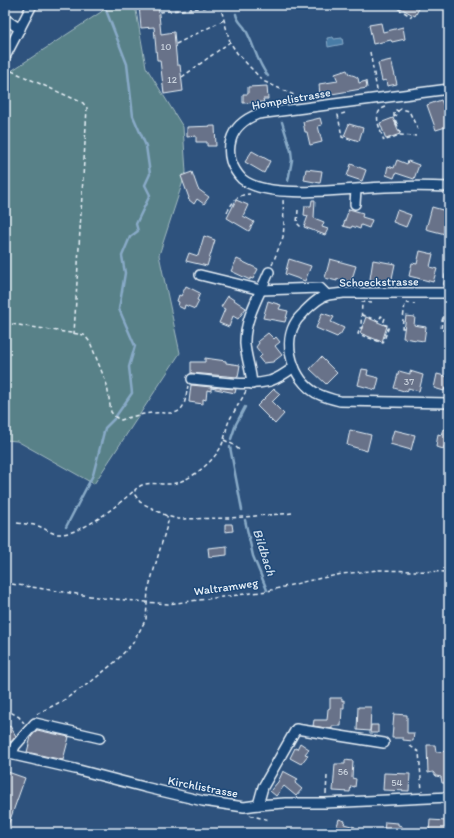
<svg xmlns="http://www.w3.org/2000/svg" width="454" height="838" viewBox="0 0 454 838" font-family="Itim,sans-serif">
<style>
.green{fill:#598188;stroke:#a0b9c0}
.water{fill:#487ba6;stroke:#88aac7}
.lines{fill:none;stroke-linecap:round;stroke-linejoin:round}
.stream{stroke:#88aac7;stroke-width:2.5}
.building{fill:#687289;stroke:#e8f1f8}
.minor-casing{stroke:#e8f1f8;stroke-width:12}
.path{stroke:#e8f1f8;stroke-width:1.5;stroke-dasharray:4 3;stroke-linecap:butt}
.minor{stroke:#1f4a7a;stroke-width:9}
.labels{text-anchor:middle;stroke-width:3;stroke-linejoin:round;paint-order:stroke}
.number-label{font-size:10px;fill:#c8d1dc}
.street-label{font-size:12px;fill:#e8f1f8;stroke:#1f4a7a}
.water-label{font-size:13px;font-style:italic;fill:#d0dfec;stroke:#1f4a7a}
</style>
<rect width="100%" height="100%" fill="#2e527d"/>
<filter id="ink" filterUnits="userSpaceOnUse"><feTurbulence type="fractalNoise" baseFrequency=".025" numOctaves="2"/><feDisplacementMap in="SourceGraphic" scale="8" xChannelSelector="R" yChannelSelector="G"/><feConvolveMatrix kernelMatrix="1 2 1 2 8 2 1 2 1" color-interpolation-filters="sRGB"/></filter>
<g filter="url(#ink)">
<polygon class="green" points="108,5 135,5 146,67 183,127 186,172 159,255 180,353 94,484 17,441 5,440 5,75 101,12"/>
<polygon class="water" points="333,37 334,39 342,38 343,44 328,47 327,38"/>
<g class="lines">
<g class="stream">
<polyline points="104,5 127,64 133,116 146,146 150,174 145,185 150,195 136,224 138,231 130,237 122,256 125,273 119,309 135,346 129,367 132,393 116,416"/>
<path d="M236,14C237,20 240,22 244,27C254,43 256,61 268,76"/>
<polyline points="282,122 291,151 292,160 288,181"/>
<polyline points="231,439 236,424 245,407"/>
<polyline points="230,447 242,510"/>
<polyline points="245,520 253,556 267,590"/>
<polyline points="66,527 93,475 105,428 114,419"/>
</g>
</g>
<g class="building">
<polygon points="139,5 158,5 161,34 174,32 177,65 180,65 183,91 164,94 160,60 157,60 154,27 141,28"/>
<polygon points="395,5 421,5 415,16"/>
<polygon points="381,23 383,32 403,27 405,39 392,42 391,40 373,44 369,25"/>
<polygon points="391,60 397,84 387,86 386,80 382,81 378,63"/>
<polygon points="347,70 349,74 355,76 358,78 359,83 366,81 367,88 320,96 319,84 338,81 335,74"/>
<polygon points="267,86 268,99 263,99 264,102 243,103 243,94 248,94 248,87"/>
<polygon points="441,100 445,109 449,107 449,126 436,130 427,105"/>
<polygon points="320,118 322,125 318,126 322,142 310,145 307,132 305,132 303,122"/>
<polygon points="393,118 400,134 386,139 380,123"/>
<polygon points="349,124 363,128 359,141 344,136"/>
<polygon points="215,126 216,146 207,146 207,142 196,142 196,136 187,137 187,127"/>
<polygon points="252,151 270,161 264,173 245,162"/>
<polygon points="397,160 407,164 408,161 419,165 414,179 396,173 394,178 386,175 388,166 394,168"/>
<polygon points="351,164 366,170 362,181 347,176"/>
<polygon points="306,169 322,171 320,183 304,180"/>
<polygon points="192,172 198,189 209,197 204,204 197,199 194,204 188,199 189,198 181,176"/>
<polygon points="236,200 248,205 243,216 254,222 249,231 227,218"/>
<polygon points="312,200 315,200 314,218 324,222 322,227 328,229 325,235 304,227 308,216 304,215 305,206 311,206"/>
<polygon points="432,207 446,211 445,234 426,229"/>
<polygon points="349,209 363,213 362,217 372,220 369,228 361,225 360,229 352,226 351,228 343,226"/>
<polygon points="397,210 411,215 406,227 393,222"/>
<polygon points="204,236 215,240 207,266 186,261 189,253 198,256"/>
<polygon points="420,251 433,254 430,267 437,269 433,282 409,276 412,263 417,264"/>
<polygon points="237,259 258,269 253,279 250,278 250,280 231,271"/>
<polygon points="289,259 311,266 305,281 285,274"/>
<polygon points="330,259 356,266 351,282 337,279 337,281 325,278"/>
<polygon points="373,260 395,264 391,283 370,279"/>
<polygon points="186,286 200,293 197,300 199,301 195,309 185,305 184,309 178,306 179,302 177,301 179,295 181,296"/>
<polygon points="228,296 246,308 238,319 233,316 229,327 219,323 225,309 221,307"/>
<polygon points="268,301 281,305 279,309 288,311 285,322 263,318"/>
<polygon points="322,313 334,317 331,322 344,328 340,335 339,335 337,337 316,328"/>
<polygon points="406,316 415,317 414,325 426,327 424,341 403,338"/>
<polygon points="366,317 387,326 382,342 360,333"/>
<polygon points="268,333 274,339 276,337 280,342 275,346 282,355 273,362 263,363 259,358 262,355 256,347 259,343 258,341"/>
<polygon points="321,357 337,373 326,384 310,369"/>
<polygon points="205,358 226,361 226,363 240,365 238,377 191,373 191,362 205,362"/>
<polygon points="362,369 368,370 367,375 379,378 376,390 358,385"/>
<polygon points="399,371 410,374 410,371 423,375 419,391 408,388 408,391 405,390 404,391 394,388"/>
<polygon points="437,374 449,377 449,389 445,388 444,391 434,388"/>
<polygon points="191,385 221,388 236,389 235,393 211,388 211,391 207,390 206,400 203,399 203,404 189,402"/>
<polygon points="274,389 280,394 272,402 284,414 275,424 257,406"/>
<polygon points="443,429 449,430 449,447 444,446 444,449 436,447 438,434 441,435"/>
<polygon points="350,430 371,435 367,451 347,445"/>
<polygon points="394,430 415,435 411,450 390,444"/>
<polygon points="225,524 232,524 233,531 225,532"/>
<polygon points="227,546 227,555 209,557 208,548"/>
<polygon points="330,698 342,698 342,701 344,700 344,708 342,708 341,726 332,726 332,729 313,726 314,720 327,720 328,709 330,708"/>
<polygon points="358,707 371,707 370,731 357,730"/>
<polygon points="394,714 407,715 407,733 414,733 413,741 403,740 403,738 392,738"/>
<polygon points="371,725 378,725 378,733 370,733"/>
<polygon points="10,726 16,736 12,741 5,744 5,729"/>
<polygon points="37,730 69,737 63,760 27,752 31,737"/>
<polygon points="300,743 309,749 305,754 308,755 301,764 290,758 295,748 297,749"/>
<polygon points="427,745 435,745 436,752 449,751 449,783 442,783 441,777 436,776 433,772 428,773"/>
<polygon points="345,760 353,761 352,778 356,779 355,787 351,786 350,792 333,791 335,764 345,764"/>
<polygon points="5,771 25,778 6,831 5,831"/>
<polygon points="283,771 298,779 295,783 302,789 296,796 284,786 276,796 270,791 278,782"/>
<polygon points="384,773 410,774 409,791 383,790"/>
<polygon points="339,819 345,821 344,824 355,827 354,833 335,833"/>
<polygon points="430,820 446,821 445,833 429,833"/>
<polygon points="385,822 398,823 398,825 402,826 401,833 384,832"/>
</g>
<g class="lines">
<defs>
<g id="minor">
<polyline points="5,19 20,29"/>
<polyline points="5,57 32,5"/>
<path d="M449,89L258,114C245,119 235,126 231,140C229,147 229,154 231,161C233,167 237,174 242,179C268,201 352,188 385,187C407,186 428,186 449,187"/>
<polyline points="355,204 356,190"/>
<polyline points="200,275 261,290 320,288 327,295"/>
<path d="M449,293H343C338,294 333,294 328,295C319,297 311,305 305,311C303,314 299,317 297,320C281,343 293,380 316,393C324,397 331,399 340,401L449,403"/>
<path d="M192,379C217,381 245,387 270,381C279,378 286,373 294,367"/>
<path d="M252,384C251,370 246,357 245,344C244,319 260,294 269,272"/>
<polyline points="5,753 75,769 144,787 203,801 244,807 258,805 285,803 325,803 449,797"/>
<polyline points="12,754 15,746 35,723 100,738"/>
<polyline points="258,805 263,787 296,729 384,743"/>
</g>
</defs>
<use href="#minor" class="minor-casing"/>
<g class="path">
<polyline points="220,5 230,42 237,53 263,81 294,95 294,99 292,100"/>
<polyline points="224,5 229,9"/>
<polyline points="392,5 412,17"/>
<polyline points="160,12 220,6"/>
<polyline points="176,44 224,20"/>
<polyline points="370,52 377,90"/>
<polyline points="5,68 83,103 87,108 74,334"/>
<polyline points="182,77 230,42"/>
<path d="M386,107C370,111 381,131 384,141L399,135L416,136"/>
<polyline points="398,111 401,109 409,111 418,130"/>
<polyline points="345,113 338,115 342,137 351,140 351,139"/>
<polyline points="394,117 394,113 396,110 398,111 397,115 394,117 397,124"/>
<polyline points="396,125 397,124 401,135"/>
<polyline points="298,210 297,223 301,227"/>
<path d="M227,212C233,202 237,194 250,194"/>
<polyline points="272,265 283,237 284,226 283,199"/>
<polyline points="444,285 446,271 449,262"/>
<polyline points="362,315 379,321 381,316 385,318 383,324 389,326 383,343 358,334 360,328 362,328 361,326 362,302 372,303"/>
<path d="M5,323L84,335L90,342L107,385L111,412L115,417L121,420C136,415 149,412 165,413C170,413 176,414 180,410C186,405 186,393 188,386"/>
<polyline points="404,328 402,328 405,303 415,304"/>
<polyline points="446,330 441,330 442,321 447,304 449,304"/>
<path d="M246,391C241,401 234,411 229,421C226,427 226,435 223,442C217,459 194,478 176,483C161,487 146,478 135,490V495L140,502L167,516L178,519L230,518L293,513"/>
<polyline points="224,440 234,445 241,452"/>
<path d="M17,523C24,524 32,524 38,526C45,528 51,534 58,534C83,535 117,505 135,490"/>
<polyline points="5,583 103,598 168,604 268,591 307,581 342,574 379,570 449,572"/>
<polyline points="5,709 19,717 24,723"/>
<polyline points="37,714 64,700 92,681 115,662 133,643 146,619 148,590 168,522 167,516"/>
<polyline points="410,746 419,752 422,791"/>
<polyline points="326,794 327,776"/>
<polyline points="250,815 252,816 270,820"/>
</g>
<use href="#minor" class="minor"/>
</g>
</g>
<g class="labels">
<g class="number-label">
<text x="166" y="50">10</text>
<text x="172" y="83">12</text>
<text x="409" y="385">37</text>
<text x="343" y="775">56</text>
<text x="397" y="786">54</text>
</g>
<g class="street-label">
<text transform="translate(291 99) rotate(-10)" y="4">Hompelistrasse</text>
<text transform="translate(379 282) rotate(-1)" y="4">Schoeckstrasse</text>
<text transform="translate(226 587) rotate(-8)" y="4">Waltramweg</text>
<text transform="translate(203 787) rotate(11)" y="4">Kirchlistrasse</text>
</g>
<g class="water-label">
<text transform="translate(265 552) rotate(72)" y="5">Bildbach</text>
</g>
</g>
<rect width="454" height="838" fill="none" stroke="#1f4a7a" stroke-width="20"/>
<rect x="10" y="10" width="434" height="818" fill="none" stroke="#e8f1f8" stroke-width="1.5" filter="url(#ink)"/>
</svg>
